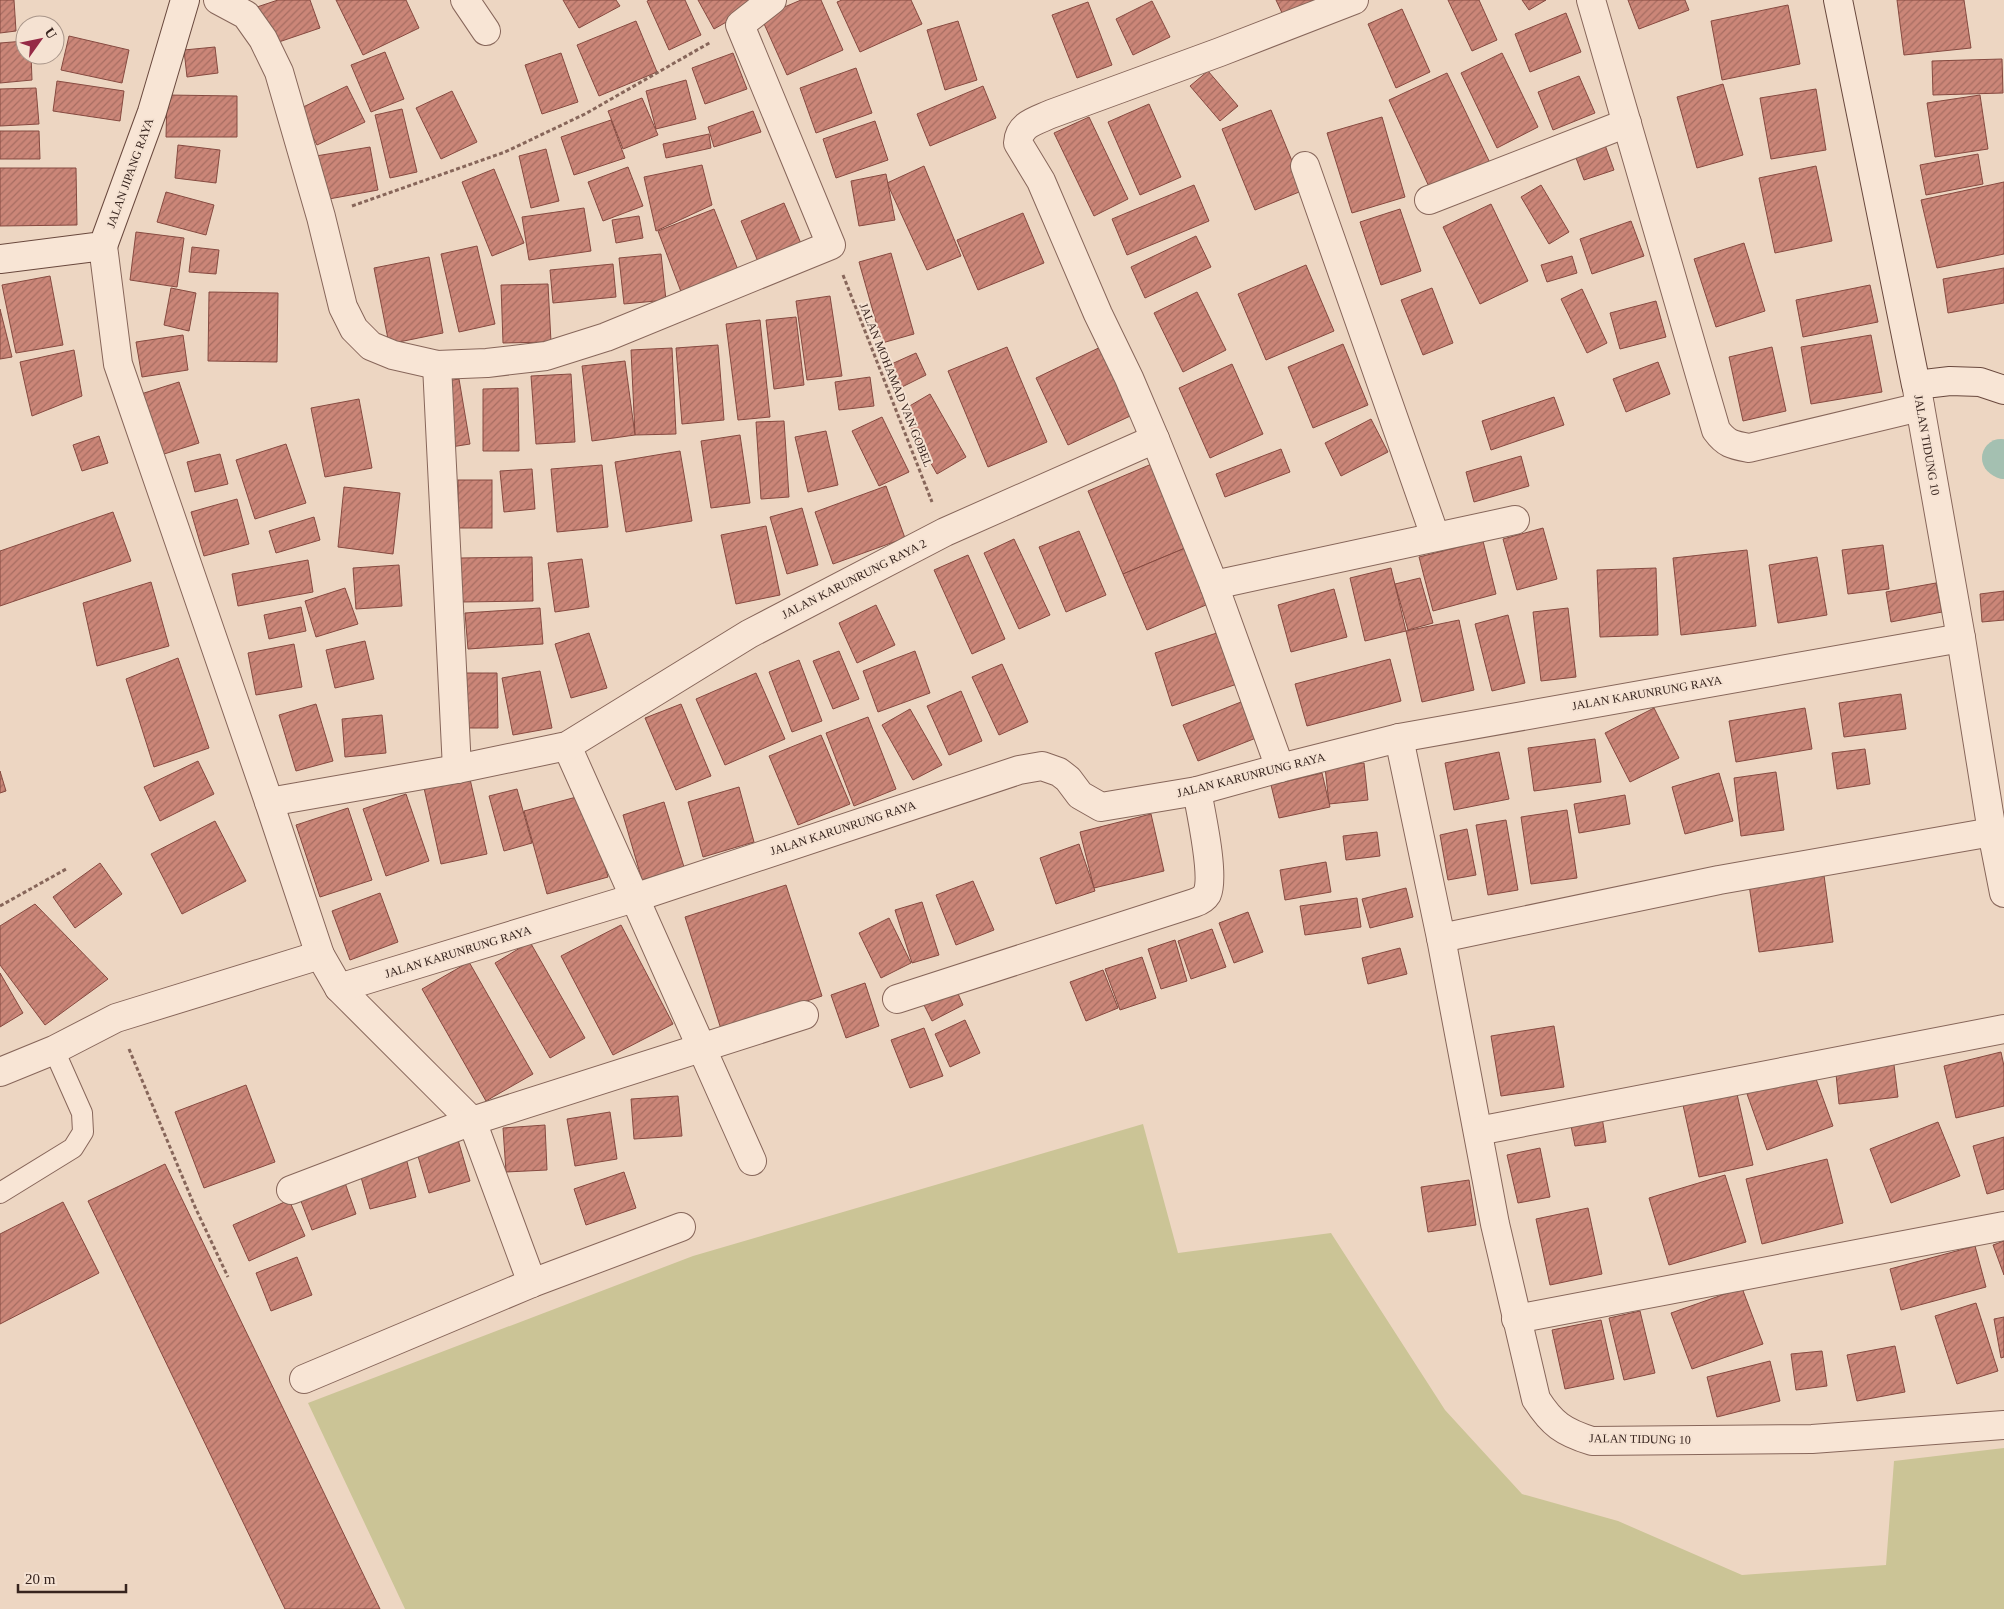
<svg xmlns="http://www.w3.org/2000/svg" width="2004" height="1609" viewBox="0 0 2004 1609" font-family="Georgia,serif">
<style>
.green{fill:#cbc496}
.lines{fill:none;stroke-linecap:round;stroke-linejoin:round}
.canal{stroke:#a4c0b1;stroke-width:38}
.building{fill:url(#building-hatch);stroke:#864a40}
.lane-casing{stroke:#87665a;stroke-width:22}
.street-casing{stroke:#87665a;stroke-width:30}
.secondary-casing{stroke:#69483d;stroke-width:30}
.path{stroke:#87665a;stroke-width:3;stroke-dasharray:4 2.5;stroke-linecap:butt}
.lane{stroke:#f8e5d5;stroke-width:20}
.street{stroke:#f8e5d5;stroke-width:28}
.secondary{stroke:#f8e5d5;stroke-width:28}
.labels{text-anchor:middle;stroke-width:4;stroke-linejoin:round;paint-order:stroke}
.street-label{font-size:12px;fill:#37241e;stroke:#f5e2d2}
</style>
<defs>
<pattern id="building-hatch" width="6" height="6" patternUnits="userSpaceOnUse" patternTransform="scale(1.25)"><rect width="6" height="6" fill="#cb8678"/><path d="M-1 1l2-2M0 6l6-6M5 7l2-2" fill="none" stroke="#a66d62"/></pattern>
</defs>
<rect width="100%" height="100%" fill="#edd6c2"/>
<polygon class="green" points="1143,1124 1178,1253 1331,1233 1445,1410 1522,1494 1618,1521 1742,1575 1886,1565 1894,1461 2004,1448 2004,1609 405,1609 308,1403 693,1256"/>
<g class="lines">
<polyline class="canal" points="2001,458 2004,460"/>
</g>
<g class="building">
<polygon points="0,0 14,0 16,31 0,33"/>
<polygon points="278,0 310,0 320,28 270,45 257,7"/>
<polygon points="336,0 406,0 419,28 363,55"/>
<polygon points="563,0 616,0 620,6 579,28"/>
<polygon points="650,0 685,0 701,35 669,50 647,1"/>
<polygon points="698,0 758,0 760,3 714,29"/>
<polygon points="801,0 821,0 843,50 787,75 761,17"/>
<polygon points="842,0 911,0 922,24 860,52 837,2"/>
<polygon points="1276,0 1315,0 1283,15"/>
<polygon points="1448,0 1479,0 1497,40 1472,51"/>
<polygon points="1522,0 1546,0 1529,10"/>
<polygon points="1628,0 1685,0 1689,10 1639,29"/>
<polygon points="1897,0 1964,0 1971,48 1904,55"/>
<polygon points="1152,1 1170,37 1133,55 1116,19"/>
<polygon points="1088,2 1112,65 1077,78 1052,15"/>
<polygon points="1788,5 1800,64 1722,80 1711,21"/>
<polygon points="1402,9 1430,72 1396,88 1368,24"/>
<polygon points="1566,13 1581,52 1530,72 1515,34"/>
<polygon points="636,21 657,72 599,96 577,45"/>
<polygon points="958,21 977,80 945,90 927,30"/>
<polygon points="69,36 129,50 122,83 61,70"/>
<polygon points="25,41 25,55 31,55 32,80 0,83 0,43"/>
<polygon points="215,47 218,73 187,77 184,50"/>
<polygon points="385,52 404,99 371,112 351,65"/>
<polygon points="561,53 578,102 542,114 525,65"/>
<polygon points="733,53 747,89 705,104 692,68"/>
<polygon points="1502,53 1538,127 1497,148 1461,73"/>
<polygon points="2002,59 2003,93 1933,95 1932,61"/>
<polygon points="856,68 872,113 816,133 800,88"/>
<polygon points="1208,71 1238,106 1220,121 1190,86"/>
<polygon points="1447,73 1490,163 1431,191 1389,100"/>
<polygon points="1579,76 1595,113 1553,130 1538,92"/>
<polygon points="686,80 696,119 656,129 646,91"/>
<polygon points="57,81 124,91 120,121 53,111"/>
<polygon points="1723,84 1743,155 1697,168 1677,97"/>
<polygon points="347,86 365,122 317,145 299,109"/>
<polygon points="983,86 996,118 930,146 917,114"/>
<polygon points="36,88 39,124 0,126 0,89"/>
<polygon points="1816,89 1826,150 1771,159 1760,98"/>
<polygon points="452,91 477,142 441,159 416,108"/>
<polygon points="167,95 237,96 237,137 166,137"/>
<polygon points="1980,95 1988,149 1935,157 1927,103"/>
<polygon points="642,98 658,135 623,149 608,111"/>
<polygon points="1149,104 1181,177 1140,195 1108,122"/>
<polygon points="402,109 417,172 390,178 375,115"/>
<polygon points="1271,110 1304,190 1255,210 1222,129"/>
<polygon points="753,111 761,132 714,147 708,127"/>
<polygon points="1089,117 1128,199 1094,216 1054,133"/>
<polygon points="1382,117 1405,197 1352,213 1327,133"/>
<polygon points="611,120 625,158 574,175 561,137"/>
<polygon points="875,121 888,160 836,178 823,139"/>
<polygon points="0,131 39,131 40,159 0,159"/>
<polygon points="709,134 711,148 666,158 663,144"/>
<polygon points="178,145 220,150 216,183 175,178"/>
<polygon points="1605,145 1614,170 1584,180 1575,155"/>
<polygon points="370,147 378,190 318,201 310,157"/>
<polygon points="546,149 559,201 531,208 519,156"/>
<polygon points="1978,154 1983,184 1926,195 1920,165"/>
<polygon points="702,165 712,205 656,231 644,177"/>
<polygon points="924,166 961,256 927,270 887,183"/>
<polygon points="1816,166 1832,241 1775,253 1759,178"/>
<polygon points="628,167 643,206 603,221 588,182"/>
<polygon points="0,168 76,168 77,225 0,226"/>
<polygon points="494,169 524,243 492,256 462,182"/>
<polygon points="886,174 895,220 859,226 851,181"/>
<polygon points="2004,182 2004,254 1937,268 1921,200"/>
<polygon points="1194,185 1209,221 1127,255 1112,219"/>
<polygon points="1541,185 1569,232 1549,244 1521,197"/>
<polygon points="166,192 214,205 206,235 157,222"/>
<polygon points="784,203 802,246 759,264 741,221"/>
<polygon points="1491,204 1528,281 1480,304 1443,227"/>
<polygon points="584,208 591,251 529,260 522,217"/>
<polygon points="714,209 740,275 683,297 658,231"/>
<polygon points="1400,209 1421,271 1381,285 1360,222"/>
<polygon points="1023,213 1044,263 978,290 957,240"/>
<polygon points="639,216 643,238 616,243 612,220"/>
<polygon points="1631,221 1644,256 1592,274 1580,239"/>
<polygon points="136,232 184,238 177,287 130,280"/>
<polygon points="1196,236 1211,267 1145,298 1131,267"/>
<polygon points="1744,243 1765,311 1716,327 1694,259"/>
<polygon points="477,246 495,324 459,332 441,254"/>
<polygon points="192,247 219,250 216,274 189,272"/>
<polygon points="891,253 914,334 882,343 859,262"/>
<polygon points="661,254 666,300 624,304 619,258"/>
<polygon points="1572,256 1577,273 1547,282 1541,265"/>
<polygon points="429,257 443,333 389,344 374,268"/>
<polygon points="613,264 616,297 553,303 550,270"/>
<polygon points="1306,265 1334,331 1266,360 1238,294"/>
<polygon points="2004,268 2004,303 1948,313 1943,279"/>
<polygon points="50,276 63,345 16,353 2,285"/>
<polygon points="548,284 551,342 503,343 501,285"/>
<polygon points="1870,285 1878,322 1803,337 1796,300"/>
<polygon points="171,288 196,293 189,331 164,325"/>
<polygon points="1432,288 1453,343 1423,355 1401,300"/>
<polygon points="1582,289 1607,343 1587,353 1561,299"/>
<polygon points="209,292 278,293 277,362 208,361"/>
<polygon points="1197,292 1226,350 1183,372 1154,313"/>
<polygon points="830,296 842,376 807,380 796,301"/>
<polygon points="1656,301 1666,337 1620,349 1610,313"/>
<polygon points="0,309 12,357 0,359"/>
<polygon points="796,317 804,385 774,389 766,320"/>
<polygon points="760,320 770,417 738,420 726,324"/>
<polygon points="183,335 188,370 142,377 136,342"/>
<polygon points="1871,335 1882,392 1811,404 1801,347"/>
<polygon points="1109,343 1141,411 1068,445 1036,378"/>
<polygon points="1343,344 1368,405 1313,428 1288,367"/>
<polygon points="718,345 724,420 682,424 676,348"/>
<polygon points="1007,347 1047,442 988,467 948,371"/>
<polygon points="1772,347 1786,411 1743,421 1729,357"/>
<polygon points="672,348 676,434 635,435 631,350"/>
<polygon points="74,350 82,396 32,416 20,362"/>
<polygon points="916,353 926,375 898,389 887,366"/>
<polygon points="625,361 635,435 592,441 582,366"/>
<polygon points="1658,362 1670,394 1626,412 1613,379"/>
<polygon points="1232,364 1263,434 1210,458 1179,388"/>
<polygon points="571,374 575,442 536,444 531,376"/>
<polygon points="870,377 874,406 839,410 835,382"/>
<polygon points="459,379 470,444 451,447 441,382"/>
<polygon points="179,382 199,443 161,455 141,394"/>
<polygon points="518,388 519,451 483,451 483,389"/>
<polygon points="930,394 966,457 937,474 901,411"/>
<polygon points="1554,397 1564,425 1491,450 1482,421"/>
<polygon points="359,399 372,468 325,477 311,408"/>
<polygon points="882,417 909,472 879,486 852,431"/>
<polygon points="1371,419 1388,452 1341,476 1325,443"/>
<polygon points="784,421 789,497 761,499 756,422"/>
<polygon points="826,431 838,485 808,492 795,437"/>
<polygon points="740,435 750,503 711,508 701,441"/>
<polygon points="99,436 108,463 82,471 73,445"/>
<polygon points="286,444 306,503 255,519 236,460"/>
<polygon points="1281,449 1290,472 1225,497 1216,474"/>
<polygon points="680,451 692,521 626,532 615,462"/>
<polygon points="220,454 228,484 195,492 187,462"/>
<polygon points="1521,456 1529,486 1474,502 1466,472"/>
<polygon points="1154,463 1190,546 1123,574 1088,491"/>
<polygon points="602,465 608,527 557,532 551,469"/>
<polygon points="532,469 535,509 504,512 500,471"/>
<rect x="458" y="480" width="34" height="48"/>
<polygon points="886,486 905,538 833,564 815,512"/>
<polygon points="344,487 400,493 393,554 338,547"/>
<polygon points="237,499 249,544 204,556 191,512"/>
<polygon points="802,508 818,565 787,574 770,517"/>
<polygon points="113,512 131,561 0,606 0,551"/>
<polygon points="314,517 320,540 276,553 269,531"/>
<polygon points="766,526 780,595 736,604 721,535"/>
<polygon points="1543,528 1557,579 1517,590 1503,539"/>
<polygon points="1079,531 1106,595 1066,612 1039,547"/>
<polygon points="1014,539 1050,615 1019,629 984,553"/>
<polygon points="1483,541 1496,594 1433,611 1419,557"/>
<polygon points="1883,545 1889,589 1848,594 1842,550"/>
<polygon points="1190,546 1213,602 1147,630 1123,574"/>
<polygon points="1747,550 1756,626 1681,635 1673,558"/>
<polygon points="968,555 1005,639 972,654 934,570"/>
<polygon points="532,557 533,601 461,602 460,558"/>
<polygon points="1817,557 1827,615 1778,623 1769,565"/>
<polygon points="582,559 589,607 555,612 548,563"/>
<polygon points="308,560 313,592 238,606 232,574"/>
<polygon points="399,565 402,606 356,609 353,568"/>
<polygon points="1391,568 1406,631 1365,641 1350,578"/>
<polygon points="1656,568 1658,635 1600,637 1597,570"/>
<polygon points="1420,578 1433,623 1408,630 1395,584"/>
<polygon points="151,582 169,646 97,666 83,603"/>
<polygon points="1936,583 1942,612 1891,622 1886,592"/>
<polygon points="345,588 358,624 316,637 305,601"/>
<polygon points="1334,589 1347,637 1291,652 1278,605"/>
<polygon points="2004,591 2004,620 1982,622 1980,594"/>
<polygon points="876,605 895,645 857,663 839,623"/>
<polygon points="301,607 306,631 269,639 264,615"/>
<polygon points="540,608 543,644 468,649 465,613"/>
<polygon points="1568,608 1576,677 1541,681 1533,612"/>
<polygon points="1508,615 1525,683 1492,691 1475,624"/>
<polygon points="1459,620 1474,690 1422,702 1406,631"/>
<polygon points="1223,631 1240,683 1172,706 1155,653"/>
<polygon points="589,633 607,688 571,698 555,644"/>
<polygon points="365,641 374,679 335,688 326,650"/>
<polygon points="294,644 302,687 256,695 248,653"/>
<polygon points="839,651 859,699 833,709 813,661"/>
<polygon points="915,651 930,693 878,712 863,671"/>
<polygon points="178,658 209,748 154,767 126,679"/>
<polygon points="1390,659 1401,701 1307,726 1295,684"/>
<polygon points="799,660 822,721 792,732 769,672"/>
<polygon points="1002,664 1028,722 999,735 972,677"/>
<polygon points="540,671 552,728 513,735 502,678"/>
<polygon points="465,673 497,673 498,728 466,728"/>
<polygon points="756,673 785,739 725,765 696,699"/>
<polygon points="961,691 982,741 949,755 927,706"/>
<polygon points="1901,694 1906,729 1844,737 1839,703"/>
<polygon points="1241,702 1256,738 1198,761 1183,725"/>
<polygon points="316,704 333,761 296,771 279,715"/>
<polygon points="681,704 711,776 676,790 645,718"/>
<polygon points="1654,708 1679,758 1630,782 1605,733"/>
<polygon points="1805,708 1812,749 1736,762 1729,721"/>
<polygon points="910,709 942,765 913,780 882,725"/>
<polygon points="382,715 386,753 345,757 342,719"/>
<polygon points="868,717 896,789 854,806 826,733"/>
<polygon points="821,735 850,804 798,825 769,756"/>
<polygon points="1595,739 1601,782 1534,791 1528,748"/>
<polygon points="1865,749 1870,784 1837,789 1832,753"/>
<polygon points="1499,752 1509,799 1454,810 1445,763"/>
<polygon points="198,761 214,794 160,821 144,787"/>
<polygon points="1364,763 1368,800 1329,804 1325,767"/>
<polygon points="0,771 6,791 0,793"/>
<polygon points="1776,772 1784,830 1741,836 1734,778"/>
<polygon points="1322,773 1330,807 1279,818 1271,785"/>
<polygon points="1719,773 1733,821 1685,834 1672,787"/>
<polygon points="470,779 487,854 441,864 424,788"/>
<polygon points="739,787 754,842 703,857 688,802"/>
<polygon points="517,789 532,843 504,851 489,796"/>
<polygon points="406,794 429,861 386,876 363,809"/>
<polygon points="584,795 608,877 547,894 524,811"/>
<polygon points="1625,795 1630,824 1579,833 1574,804"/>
<polygon points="664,802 684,867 642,880 623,815"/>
<polygon points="348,808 372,880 320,897 296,825"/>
<polygon points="1567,810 1577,878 1531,884 1521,817"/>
<polygon points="1151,814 1164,871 1094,888 1080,832"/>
<polygon points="1506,820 1518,890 1488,895 1476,825"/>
<polygon points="215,821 246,881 182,914 151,854"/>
<polygon points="1467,829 1476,875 1448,880 1440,835"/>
<polygon points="1377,832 1380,856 1346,860 1343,836"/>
<polygon points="1079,844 1095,891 1056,904 1040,858"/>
<polygon points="1326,862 1331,892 1285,900 1280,870"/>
<polygon points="100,863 122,894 75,928 53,897"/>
<polygon points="1823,868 1833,942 1759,952 1748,878"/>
<polygon points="973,881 994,930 956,945 936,895"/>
<polygon points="786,885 822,996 721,1029 685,917"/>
<polygon points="1406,888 1413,917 1370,928 1362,899"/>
<polygon points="380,893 398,942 350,960 332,911"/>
<polygon points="1357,898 1361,927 1305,935 1300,906"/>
<polygon points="922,902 939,955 912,963 895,910"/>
<polygon points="35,904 108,979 45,1025 0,965 0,926"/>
<polygon points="1248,912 1263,952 1234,963 1219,923"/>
<polygon points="889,918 911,963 881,978 859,933"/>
<polygon points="621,925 673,1024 613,1055 561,956"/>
<polygon points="1212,929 1226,967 1191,979 1178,941"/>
<polygon points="1175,940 1187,981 1161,989 1148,949"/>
<polygon points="530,942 585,1038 550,1058 495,963"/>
<polygon points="1400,948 1407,974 1368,984 1362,958"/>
<polygon points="1142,957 1156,998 1120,1010 1105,969"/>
<polygon points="469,962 533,1074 486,1101 422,989"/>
<polygon points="1103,970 1118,1008 1086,1021 1070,982"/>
<polygon points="0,973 23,1013 0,1027"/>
<polygon points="865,983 879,1026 846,1038 831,995"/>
<polygon points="956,989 963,1005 932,1021 924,1005"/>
<polygon points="965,1020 980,1053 950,1067 935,1034"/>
<polygon points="1554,1026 1564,1087 1501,1096 1491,1036"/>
<polygon points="924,1028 943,1076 910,1088 891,1040"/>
<polygon points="2001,1052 2004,1066 2004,1106 1956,1118 1944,1066"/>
<polygon points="1893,1057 1898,1097 1839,1104 1835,1064"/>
<polygon points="1812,1068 1833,1126 1767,1150 1746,1091"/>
<polygon points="246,1085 275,1162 204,1188 175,1112"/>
<polygon points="1737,1094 1753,1165 1699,1177 1683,1105"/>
<polygon points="678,1096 682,1136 634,1139 631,1099"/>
<polygon points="1601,1111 1606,1142 1575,1146 1569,1116"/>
<polygon points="610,1112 617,1159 575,1166 567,1119"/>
<polygon points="1938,1122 1960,1176 1891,1203 1870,1149"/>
<polygon points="545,1125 547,1170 506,1172 503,1128"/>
<polygon points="2004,1137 2004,1189 1987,1194 1973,1146"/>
<polygon points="458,1140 470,1181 429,1193 417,1153"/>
<polygon points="1540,1148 1550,1197 1518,1203 1507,1155"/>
<polygon points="406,1158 416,1197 370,1209 359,1170"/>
<polygon points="1827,1159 1843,1223 1762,1244 1746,1179"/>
<polygon points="165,1164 380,1609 285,1609 88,1201"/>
<polygon points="624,1172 636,1208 586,1225 574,1189"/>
<polygon points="1725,1175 1746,1242 1669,1265 1649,1198"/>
<polygon points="344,1180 356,1214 312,1230 299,1196"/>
<polygon points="1469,1180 1476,1225 1428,1232 1421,1187"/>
<polygon points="289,1200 305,1236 249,1261 233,1225"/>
<polygon points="63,1202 99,1273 0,1324 0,1234"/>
<polygon points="1588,1208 1602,1274 1550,1285 1536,1219"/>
<polygon points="2004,1241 2004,1275 1993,1245"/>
<polygon points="1975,1246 1986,1287 1901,1310 1890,1269"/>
<polygon points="297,1257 312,1295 271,1311 256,1273"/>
<polygon points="1742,1288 1763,1344 1692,1369 1671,1313"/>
<polygon points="1976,1303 1998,1371 1957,1384 1935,1316"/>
<polygon points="1640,1311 1655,1373 1624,1380 1609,1318"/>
<polygon points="2004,1317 2004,1357 2001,1358 1994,1319"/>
<polygon points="1601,1320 1614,1379 1565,1389 1552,1330"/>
<polygon points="1895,1346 1905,1392 1857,1401 1847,1355"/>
<polygon points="1822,1351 1827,1386 1796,1390 1791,1354"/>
<polygon points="1770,1361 1780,1401 1717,1417 1707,1377"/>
</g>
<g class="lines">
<defs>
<polyline id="lane" points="0,1193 73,1148 83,1132 82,1113 54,1050"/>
<g id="street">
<polyline points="218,0 246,15 263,39 279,72 321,217 343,307 354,329 371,346 393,355 437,365 487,363 546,356 606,337 831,245 740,25 772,0"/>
<polyline points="465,0 486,31"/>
<path d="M1591,0L1716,430C1726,444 1733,445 1749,448L1920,407"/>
<polyline points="1305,166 1435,536"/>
<polyline points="1429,200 1627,123"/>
<polyline points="103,246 118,364 269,802 320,955 339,988 472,1121 804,1015"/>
<polyline points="437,365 457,769"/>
<polyline points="1917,389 1961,638 1992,832 2004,893"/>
<polyline points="1214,585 1515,520"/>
<path d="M1399,738L1441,938L1495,1224L1536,1399C1552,1424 1563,1432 1592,1441L1812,1439L2004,1425"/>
<polyline points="567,746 752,1161"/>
<path d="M1280,768L1214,585L1155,439L1129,378L1098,314L1041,181L1018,143C1019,124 1036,121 1051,114L1220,52L1354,0"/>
<polyline points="269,802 457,769 567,746 749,634 945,532 1155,439"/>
<polyline points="1441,938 1719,880 1992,832"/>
<polyline points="339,988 634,898 1019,770 1042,766 1059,772 1068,779 1080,795 1101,807 1197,791 1280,768 1399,738 1961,638"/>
<path d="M897,999L1194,903C1200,901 1204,899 1207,894C1215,876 1201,813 1197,791"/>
<polyline points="0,1072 54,1050 116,1018 320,955"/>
<polyline points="1478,1131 2004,1029"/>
<polyline points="291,1190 472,1121 532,1283"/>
<polyline points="1516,1319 2004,1226"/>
<polyline points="304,1379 532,1283 681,1227"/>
</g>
<g id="secondary">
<polyline points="1838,0 1916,385 1950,381 1980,382 2004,390"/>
<polyline points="0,259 103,246 152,112 185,0"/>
</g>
</defs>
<use href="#lane" class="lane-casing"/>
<use href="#street" class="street-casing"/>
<use href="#secondary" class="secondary-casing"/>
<g class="path">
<polyline points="352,206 505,152 585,114 711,42"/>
<polyline points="843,275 932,502"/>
<polyline points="0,906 68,868"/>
<polyline points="129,1049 195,1207 228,1277"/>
</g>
<use href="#lane" class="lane"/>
<use href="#street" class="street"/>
<use href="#secondary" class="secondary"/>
</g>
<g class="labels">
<g class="street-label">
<text transform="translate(130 173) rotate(-70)" y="4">JALAN JIPANG RAYA</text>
<text transform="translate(896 385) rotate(68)" y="4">JALAN MOHAMAD VAN GOBEL</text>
<text transform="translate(1927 445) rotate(80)" y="4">JALAN TIDUNG 10</text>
<text transform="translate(854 579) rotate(-27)" y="4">JALAN KARUNRUNG RAYA 2</text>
<text transform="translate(1647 693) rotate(-10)" y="4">JALAN KARUNRUNG RAYA</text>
<text transform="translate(1251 775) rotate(-14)" y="4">JALAN KARUNRUNG RAYA</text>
<text transform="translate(843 828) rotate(-18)" y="4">JALAN KARUNRUNG RAYA</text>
<text transform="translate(458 952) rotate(-17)" y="4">JALAN KARUNRUNG RAYA</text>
<text transform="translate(1640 1439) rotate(1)" y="4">JALAN TIDUNG 10</text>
</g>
</g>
<g transform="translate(40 40) rotate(57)"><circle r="24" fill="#f5e2d2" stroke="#a9968a"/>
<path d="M0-4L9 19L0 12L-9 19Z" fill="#952a46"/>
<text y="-8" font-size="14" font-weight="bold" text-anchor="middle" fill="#37241e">U</text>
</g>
<path d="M18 1584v8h108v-8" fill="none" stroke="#37241e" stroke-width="2.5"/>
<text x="25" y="1584" font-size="15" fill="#37241e" stroke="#f5e2d2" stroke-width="4" paint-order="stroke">20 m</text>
</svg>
